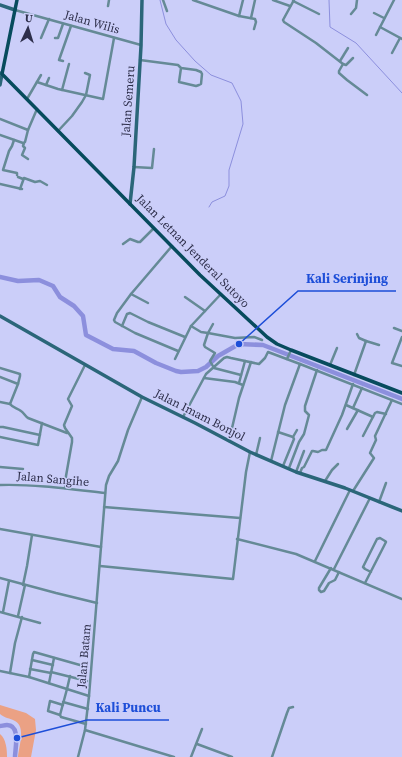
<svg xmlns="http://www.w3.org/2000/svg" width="402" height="757" viewBox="0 0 402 757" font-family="'Source Serif 4',serif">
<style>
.green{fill:#eba184}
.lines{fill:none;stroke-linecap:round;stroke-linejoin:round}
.stream{stroke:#8c8fdd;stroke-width:1}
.river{stroke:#8c8fdd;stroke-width:4.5}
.street{stroke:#658a96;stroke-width:2.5}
.secondary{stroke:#2b6679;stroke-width:3.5}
.primary{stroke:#074b5d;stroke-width:3.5}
.labels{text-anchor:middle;stroke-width:3;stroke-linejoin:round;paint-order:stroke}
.street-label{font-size:12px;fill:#2d2e4a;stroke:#cbcef9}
.leader{fill:none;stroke:#1d4ed8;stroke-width:1.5}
.callout-dot{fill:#1d4ed8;stroke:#cbcef9;stroke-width:1.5}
.callout-label{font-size:13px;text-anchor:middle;font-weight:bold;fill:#1d4ed8;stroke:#cbcef9;stroke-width:3;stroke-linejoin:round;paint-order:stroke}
</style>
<rect width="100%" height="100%" fill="#cbcef9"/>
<g class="green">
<path d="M0,705L26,713L35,719L36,730L31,757H18C19,746 26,727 15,721C10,718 4,718 0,714Z"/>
<path d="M0,734C6,739 7,749 7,757H0Z"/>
</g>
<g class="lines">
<g class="stream">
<polyline points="160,0 166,24 176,40 195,61 211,75 232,83 241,101 243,124 229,170 229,186 225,196 212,202 209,207"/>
<polyline points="329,0 330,27 356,43 402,93"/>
</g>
<g class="river">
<polyline points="0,277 18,281 39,280 53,286 60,297 74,306 83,316 86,335 113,349 134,351 156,363 176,371 181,372 198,371 206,367 218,356 239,344 263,345 402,399"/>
<path d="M0,726C2,726 4,725 7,725C21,725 15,749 15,757"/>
</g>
<g class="street">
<polyline points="163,0 167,11"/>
<polyline points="193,0 239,16 255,19 256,22 254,29"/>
<polyline points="273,0 290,6"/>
<polyline points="294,0 283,20 284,22 316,43 343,64 339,71 339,73 347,80 367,95"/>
<polyline points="293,1 319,14"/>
<polyline points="108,6 109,0"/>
<polyline points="15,10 141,45"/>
<polyline points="374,13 384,18"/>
<polyline points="351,14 356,8 357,0"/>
<polyline points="239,16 243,0"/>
<polyline points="251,18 255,0"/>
<polyline points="380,27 402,39"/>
<polyline points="376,35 394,0"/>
<polyline points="41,38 49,19"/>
<polyline points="55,38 58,38 63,24"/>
<polyline points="392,53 400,38"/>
<polyline points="140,60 178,65 181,68 179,82 196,86 199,85 201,84 202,74 201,72 196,70 181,68"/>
<polyline points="63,61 59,60 71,26"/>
<polyline points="340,61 348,48"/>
<polyline points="343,64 346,65 353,58"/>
<polyline points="37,82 58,89 103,99 114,38"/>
<polyline points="46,85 49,78"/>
<polyline points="62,90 69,64"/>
<polyline points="27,99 41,75"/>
<polyline points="0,119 28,130 37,109"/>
<polyline points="58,131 72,116 82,102 86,95 90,75 85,73"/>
<polyline points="0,135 23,143 25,142 28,130"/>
<polyline points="14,140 12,146 9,151 3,170 17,173 17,175"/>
<polyline points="24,143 23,146 25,148 22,155 28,159"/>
<polyline points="134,167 152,168 154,149"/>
<polyline points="18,177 23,179"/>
<polyline points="0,184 22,189"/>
<polyline points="20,189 24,178 35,182 40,181 47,185"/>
<polyline points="123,244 130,239 138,242 140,242 154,228"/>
<polyline points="172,246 131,294 117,313 114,320 115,322 135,333 178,351"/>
<polyline points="131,294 148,303"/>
<polyline points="185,297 205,311"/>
<polyline points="213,324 208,333 204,345 205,347 215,353 210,361 214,368 241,375"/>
<polyline points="122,326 127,314 130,313 148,322 185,337"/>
<polyline points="191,326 201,332 208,333 235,338 254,337 262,340"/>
<polyline points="394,328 402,331"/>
<polyline points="357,334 359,338 366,341"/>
<polyline points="402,337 392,363 402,366"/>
<polyline points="175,359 191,326 221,294"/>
<polyline points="287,359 291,350"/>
<polyline points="330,365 337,348"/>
<polyline points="0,368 20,374 20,376 18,384"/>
<polyline points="354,375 366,341 379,345"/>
<polyline points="0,377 18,384 10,404 0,402"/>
<polyline points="204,378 235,382 243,385"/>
<polyline points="239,383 245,361"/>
<path d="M10,404C13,408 17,408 21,411C24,413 25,416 28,418L67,433"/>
<polyline points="346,405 373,417"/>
<polyline points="353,408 362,388"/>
<polyline points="183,417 206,374 224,358 227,357 231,358 259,364 265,358 268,352 300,364 402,404"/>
<polyline points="0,427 3,427 40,435"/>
<polyline points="347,429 358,410"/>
<polyline points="278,432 293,437 297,430"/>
<polyline points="363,436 375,413 377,412 386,414"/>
<polyline points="0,437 38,445 42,423"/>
<polyline points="229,441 239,398 251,362"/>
<polyline points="256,455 260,438"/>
<polyline points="271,461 285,405 300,364"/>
<polyline points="283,466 294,439 293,437"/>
<polyline points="0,467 23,469"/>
<polyline points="289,468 299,442 304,434 309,415 305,411 305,406 317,370"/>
<polyline points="296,472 304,451"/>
<polyline points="300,473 302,468 304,467 312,451 313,451 318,452 322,450 326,450 342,415 353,384"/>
<polyline points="325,481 332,470 338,464"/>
<path d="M0,485C35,484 70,489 105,493"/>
<polyline points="65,488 66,476 72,442 72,438 65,428 64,425 72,406 68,399 85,365"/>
<polyline points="353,491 374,458 370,453 376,440 375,436 392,400"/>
<polyline points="379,502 386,483"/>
<polyline points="104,507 240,518"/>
<polyline points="0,529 101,547"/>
<polyline points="237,539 296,554 402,599"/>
<polyline points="315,561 350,490"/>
<polyline points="100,566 233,579 246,472 250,452"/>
<polyline points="331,568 319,588 319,590 321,592 324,591 329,583 335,580 339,572"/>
<polyline points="334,569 370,498"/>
<polyline points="0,578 56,593 97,603"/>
<polyline points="365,583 386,542 385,541 380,538 377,539 363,567 365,569 371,572"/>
<polyline points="23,585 27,566 32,535"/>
<polyline points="0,612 40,623"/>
<polyline points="3,612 9,581"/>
<polyline points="18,616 25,585"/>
<polyline points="32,660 53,665"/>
<polyline points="30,669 51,673"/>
<polyline points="0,671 29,677 89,696"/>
<polyline points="51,672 87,681"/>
<polyline points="10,673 15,643 22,617"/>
<polyline points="29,677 33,654 34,652 87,667"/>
<polyline points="49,683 54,658"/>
<polyline points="63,702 88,709"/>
<polyline points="63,705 50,701 48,711 60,715 61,717 86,724"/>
<polyline points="60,715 67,689 70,676"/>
<polyline points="85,730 174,757"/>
<polyline points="197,744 232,757"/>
<polyline points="78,757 85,730 89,696 106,485 109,476 118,461 128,430 142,397"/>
<polyline points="191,757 202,729"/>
<polyline points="272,757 287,713 289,708 293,707"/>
</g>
<g class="secondary">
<polyline points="0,5 15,10"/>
<polyline points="0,73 2,74 0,85"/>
<polyline points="130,204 134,167 141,46 142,0"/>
<polyline points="0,316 142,397 195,423 250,452 296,472 345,488 402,511"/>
</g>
<polyline class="primary" points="17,0 2,74 5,77 200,275 267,337 277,344 291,350 402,393"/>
</g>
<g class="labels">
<g class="street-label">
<text transform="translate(92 22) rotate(16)" y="4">Jalan Wilis</text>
<text transform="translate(128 101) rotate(-86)" y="4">Jalan Semeru</text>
<text transform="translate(193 251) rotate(45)" y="4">Jalan Letnan Jenderal Sutoyo</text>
<text transform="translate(200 415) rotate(27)" y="4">Jalan Imam Bonjol</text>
<text transform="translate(53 479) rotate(5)" y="4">Jalan Sangihe</text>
<text transform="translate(84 656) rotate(-85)" y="4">Jalan Batam</text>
</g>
</g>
<path class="leader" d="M239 344L298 291H396M17 738L87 720H169"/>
<g class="callout-dot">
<circle cx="239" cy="344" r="4"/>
<circle cx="17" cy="738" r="4"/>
</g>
<g class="callout-label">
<text x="347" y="283">Kali Serinjing</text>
<text x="128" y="712">Kali Puncu</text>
</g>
<g transform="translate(28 28) rotate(4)" stroke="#cbcef9" stroke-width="3" paint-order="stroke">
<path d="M0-3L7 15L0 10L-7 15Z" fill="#2d2e4a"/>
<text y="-6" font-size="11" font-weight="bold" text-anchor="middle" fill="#2d2e4a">U</text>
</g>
</svg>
